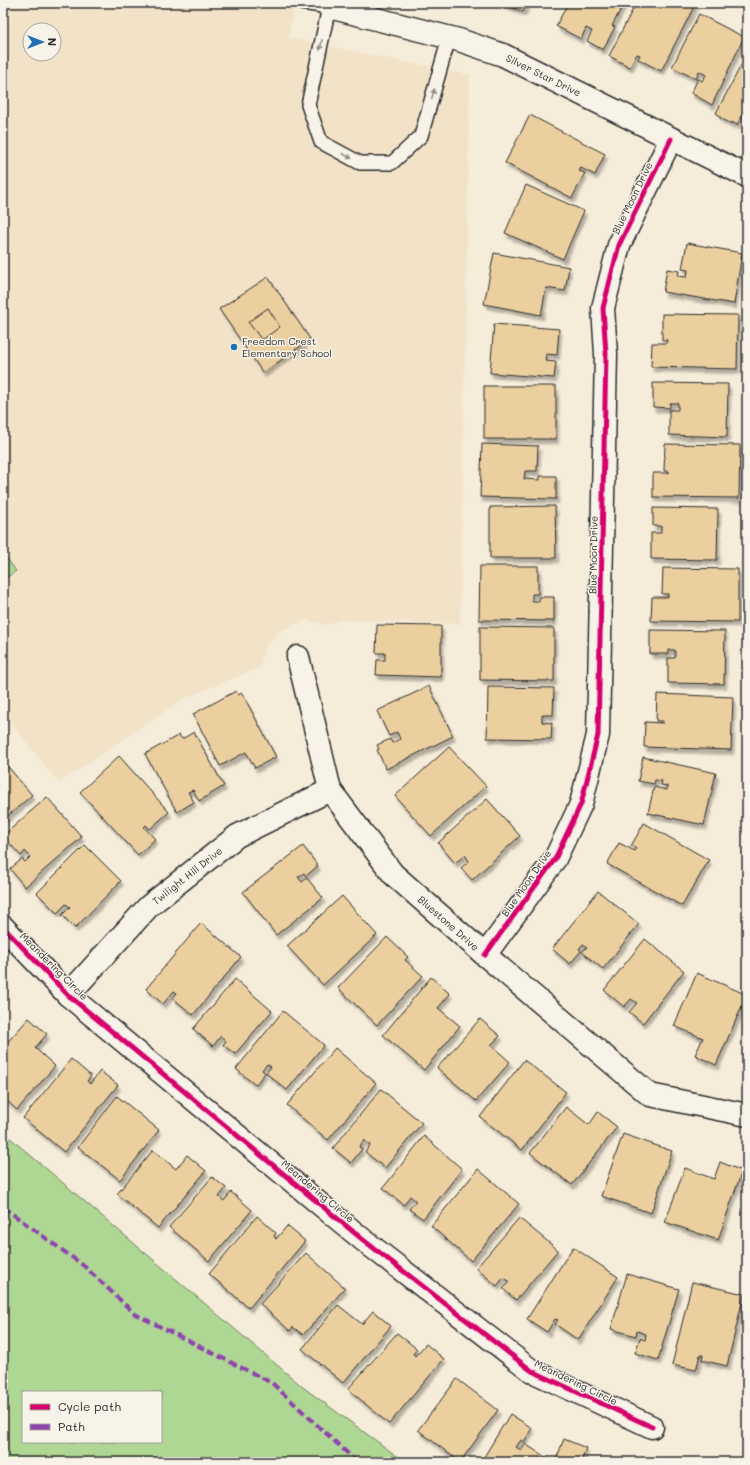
<svg xmlns="http://www.w3.org/2000/svg" width="750" height="1465" viewBox="0 0 750 1465" font-family="Mali,sans-serif">
<style>
.built{fill:#f2e3c8;fill-rule:evenodd}
.green{fill:#afd794;stroke:#6d8160;fill-rule:evenodd}
.building{fill:#ebcf9f;stroke:#2b2b2b;filter:url(#shadow)}
.lines{fill:none;stroke-linecap:round;stroke-linejoin:round}
.lane-casing{stroke:#2b2b2b;stroke-width:16}
.street-casing{stroke:#2b2b2b;stroke-width:25}
.lane{stroke:#f7f3e8;stroke-width:13}
.street{stroke:#f7f3e8;stroke-width:22}
.quiet{stroke:#8e44ad;stroke-width:4;stroke-dasharray:8 4;stroke-linecap:butt}
.cycleway-casing{stroke:#f7f3e8;stroke-width:8}
.cycleway{stroke:#d6006c;stroke-width:5}
.oneway{fill:#918f8a}
.poi-dot{fill:#1f6fb2;stroke:#f7f3e8;stroke-width:1.5}
.labels{text-anchor:middle;stroke-width:3;stroke-linejoin:round;paint-order:stroke}
.street-label{font-size:10px;fill:#2b2b2b;stroke:#f7f3e8}
.poi-label{font-size:10px;fill:#2b2b2b;stroke:#f7f3e8;text-anchor:start}
</style>
<defs>
<filter id="shadow"><feDropShadow dx="2.5" dy="4.5" stdDeviation="1" flood-color="#0004"/></filter>
</defs>
<rect width="100%" height="100%" fill="#f5ecd9"/>
<filter id="ink" filterUnits="userSpaceOnUse"><feTurbulence type="fractalNoise" baseFrequency=".025" numOctaves="2"/><feDisplacementMap in="SourceGraphic" scale="8" xChannelSelector="R" yChannelSelector="G"/><feConvolveMatrix kernelMatrix="1 2 1 2 8 2 1 2 1" color-interpolation-filters="sRGB"/></filter>
<g filter="url(#ink)">
<path class="built" d="M3,3H295L288,38L470,75L460,624L340,620L327,625L306,620L280,631L264,648L260,667L181,700L59,783L3,714ZM30,30H54V54H30Z"/>
<g class="green">
<polygon points="3,553 16,571 3,580"/>
<path d="M3,1132L304,1388L405,1462H3ZM23,1392H161V1442H23Z"/>
</g>
<g class="building">
<polygon points="501,3 527,3 523,12"/>
<polygon points="568,3 624,3 612,26 615,27 603,50 587,41 592,31 586,28 581,39 556,26"/>
<polygon points="636,3 691,3 695,5 661,71 638,59 640,55 637,54 630,67 609,56"/>
<polygon points="699,14 744,37 712,105 691,93 698,79 702,81 706,75 699,71 696,79 672,67"/>
<polygon points="747,54 747,113 744,111 737,125 732,122 732,124 720,118 720,116 716,113"/>
<polygon points="530,115 605,154 595,175 581,168 579,171 585,173 572,198 505,163"/>
<polygon points="526,185 584,211 563,259 505,233"/>
<polygon points="687,243 742,253 734,304 663,292 667,269 679,271 678,276 687,277 688,270 682,269"/>
<polygon points="494,253 569,267 565,291 546,288 541,315 484,304"/>
<polygon points="268,277 310,339 263,373 219,309"/>
<polygon points="268,308 280,327 262,340 248,322"/>
<polygon points="662,314 738,315 737,369 651,367 652,343 666,343 667,340 662,340"/>
<polygon points="494,324 559,329 557,355 546,354 545,361 556,362 554,378 490,373"/>
<polygon points="653,383 728,384 727,437 669,435 669,410 678,410 678,403 670,403 670,408 653,407"/>
<rect x="484" y="386" width="72" height="53"/>
<polygon points="482,444 538,446 537,471 525,471 524,479 540,480 540,476 556,476 556,499 480,497"/>
<polygon points="665,444 740,445 739,498 653,497 653,473 669,473 669,471 664,471"/>
<polygon points="555,506 556,558 490,558 490,507"/>
<polygon points="653,508 718,509 717,560 651,559 651,533 661,533 661,526 653,526"/>
<polygon points="480,566 538,566 538,594 532,594 532,601 539,601 539,597 554,597 554,621 479,620"/>
<polygon points="663,568 738,569 738,622 651,621 652,597 668,597 668,594 662,594"/>
<polygon points="377,625 441,626 441,677 376,675 377,660 385,660 385,653 376,653"/>
<polygon points="480,627 554,628 554,681 480,680"/>
<polygon points="650,630 725,631 724,684 668,683 668,658 675,658 675,650 668,650 668,654 650,654"/>
<polygon points="429,686 453,736 386,769 377,750 379,749 377,745 390,739 392,743 400,739 397,732 389,736 377,711"/>
<polygon points="488,687 554,688 553,715 542,715 542,722 552,723 551,739 487,738"/>
<polygon points="236,691 238,695 242,693 276,757 255,768 246,752 220,766 193,714"/>
<polygon points="657,694 733,697 731,750 644,747 645,722 663,723 663,721 656,721"/>
<polygon points="194,732 224,786 199,801 193,790 188,792 194,802 177,812 145,754 179,735 182,739"/>
<polygon points="449,747 486,786 431,836 395,796"/>
<polygon points="119,756 169,812 150,829 146,825 144,827 155,839 138,855 80,792"/>
<polygon points="643,757 716,773 704,825 648,813 654,787 667,790 667,786 661,785 662,781 655,780 654,784 638,781"/>
<polygon points="3,761 32,795 3,820"/>
<polygon points="47,797 82,837 25,887 10,869 22,859 25,862 30,857 25,851 21,856 3,836"/>
<polygon points="487,799 520,836 472,880 461,868 469,861 465,855 455,863 438,843"/>
<polygon points="644,823 709,860 682,906 607,864 619,843 635,851 636,849 631,846"/>
<polygon points="85,845 121,881 75,928 62,915 70,907 66,904 57,913 37,893"/>
<polygon points="303,846 318,866 306,876 304,873 298,877 302,882 307,878 323,898 276,935 243,892"/>
<polygon points="598,891 639,924 603,969 582,952 587,947 583,944 579,949 581,951 570,964 552,949"/>
<polygon points="342,896 377,935 323,985 287,946"/>
<polygon points="201,923 241,957 193,1015 173,998 177,993 174,991 163,1004 146,989"/>
<polygon points="387,937 408,957 405,960 423,976 377,1025 338,988"/>
<polygon points="645,939 684,971 643,1023 629,1012 637,1003 631,999 624,1007 604,990"/>
<polygon points="697,973 747,995 716,1065 695,1055 703,1038 674,1026"/>
<polygon points="431,977 450,994 438,1008 460,1026 424,1070 383,1035"/>
<polygon points="235,979 272,1011 235,1054 223,1045 226,1041 221,1036 213,1046 193,1029"/>
<polygon points="283,1011 324,1045 287,1090 266,1073 271,1067 267,1064 262,1070 265,1073 255,1085 236,1069"/>
<polygon points="29,1018 47,1034 35,1048 55,1066 17,1110 3,1097 3,1047"/>
<polygon points="480,1019 500,1036 491,1045 510,1062 476,1101 437,1068"/>
<polygon points="335,1048 376,1083 328,1140 287,1105"/>
<polygon points="71,1059 91,1076 87,1081 90,1084 100,1071 118,1085 64,1152 23,1118"/>
<polygon points="524,1060 566,1092 522,1150 480,1117"/>
<polygon points="381,1089 422,1123 385,1168 365,1152 370,1145 364,1140 359,1147 362,1149 351,1163 333,1148"/>
<polygon points="117,1096 159,1130 120,1180 78,1147"/>
<polygon points="566,1107 589,1125 598,1112 617,1127 572,1185 530,1153"/>
<polygon points="623,1134 672,1151 651,1213 601,1196"/>
<polygon points="424,1136 462,1169 423,1219 409,1209 416,1201 410,1196 404,1205 383,1188"/>
<polygon points="153,1150 176,1169 187,1155 206,1171 158,1228 117,1194"/>
<polygon points="720,1162 742,1171 718,1240 665,1222 685,1168 714,1179"/>
<polygon points="478,1169 519,1204 471,1261 431,1226"/>
<polygon points="212,1177 226,1188 219,1197 224,1201 231,1192 252,1210 209,1261 169,1227"/>
<polygon points="257,1216 276,1233 274,1236 276,1239 287,1226 305,1241 249,1308 209,1274"/>
<polygon points="519,1218 558,1250 516,1300 503,1289 509,1282 504,1277 497,1286 476,1268"/>
<polygon points="573,1247 618,1277 578,1340 555,1324 558,1320 555,1319 547,1332 527,1319"/>
<polygon points="306,1253 345,1288 303,1335 293,1327 290,1331 260,1304"/>
<polygon points="627,1274 679,1289 658,1360 635,1353 640,1338 645,1340 646,1334 637,1331 636,1336 611,1329"/>
<polygon points="692,1282 744,1294 727,1366 702,1360 703,1355 700,1355 696,1370 672,1365"/>
<polygon points="338,1305 362,1324 373,1311 391,1326 343,1383 302,1349"/>
<polygon points="397,1333 417,1349 413,1354 415,1356 426,1344 444,1359 389,1424 348,1389"/>
<polygon points="457,1379 498,1410 460,1462 418,1430"/>
<polygon points="510,1414 532,1428 524,1442 521,1440 516,1447 521,1450 525,1444 547,1458 545,1462 481,1462"/>
<polygon points="564,1439 586,1448 581,1462 555,1462"/>
</g>
<g class="lines">
<defs>
<polyline id="lane" points="301,3 329,7 308,105 321,142 360,163 392,163 421,136 449,38"/>
<g id="street">
<path id="s1" d="M330,3L329,7L459,40L503,55L747,176"/>
<path id="s2" d="M298,657L330,790L393,874L485,955L650,1095L747,1115"/>
<polyline points="3,927 68,995 362,1239 532,1371 652,1427"/>
<polyline points="485,955 555,859 581,804 598,735 606,354 603,308 619,245 671,139"/>
<path id="s3" d="M68,995L149,906L237,836L330,790"/>
</g>
</defs>
<use href="#lane" class="lane-casing"/>
<use href="#street" class="street-casing"/>
<use href="#lane" class="lane"/>
<use href="#street" class="street"/>
<polyline class="quiet" points="3,1207 84,1266 135,1314 272,1383 357,1462"/>
<defs>
<g id="cycleway">
<polyline points="3,927 68,995 362,1239 532,1371 652,1427"/>
<polyline points="485,955 555,859 581,804 598,735 606,354 603,308 619,245 671,139"/>
</g>
</defs>
<use href="#cycleway" class="cycleway-casing"/>
<use href="#cycleway" class="cycleway"/>
</g>
<defs><path id="oneway-solid" d="M-6-.8H1V-3.2L6.5 0L1 3.2V.8H-6Z"/></defs>
<g class="oneway">
<use href="#oneway-solid" transform="translate(321 45) rotate(102)"/>
<use href="#oneway-solid" transform="translate(433 94) rotate(-74)"/>
<use href="#oneway-solid" transform="translate(347 156) rotate(27)"/>
</g>
</g>
<circle class="poi-dot" cx="234" cy="347" r="4"/>
<g class="labels">
<g class="street-label">
<text dy="4" stroke="none"><textPath href="#s1" startOffset="230">Silver Star Drive</textPath></text>
<text transform="translate(632 198) rotate(-64)" y="4">Blue Moon Drive</text>
<text transform="translate(593 555) rotate(-89)" y="4">Blue Moon Drive</text>
<text dy="4" stroke="none"><textPath href="#s3" startOffset="169">Twilight Hill Drive</textPath></text>
<text transform="translate(526 883) rotate(-55)" y="4">Blue Moon Drive</text>
<text dy="4" stroke="none"><textPath href="#s2" startOffset="316">Bluestone Drive</textPath></text>
<text transform="translate(54 966) rotate(45)" y="4">Meandering Circle</text>
<text transform="translate(318 1191) rotate(40)" y="4">Meandering Circle</text>
<text transform="translate(576 1382) rotate(26)" y="4">Meandering Circle</text>
</g>
<g class="poi-label">
<text x="242" y="345">Freedom Crest<tspan x="242" dy="12">Elementary School</tspan></text>
</g>
</g>
<rect width="750" height="1465" fill="none" stroke="#f7f3e8" stroke-width="16"/>
<rect x="8" y="8" width="734" height="1449" fill="none" stroke="#2b2b2b" stroke-width="1.5" filter="url(#ink)"/>
<rect x="22" y="1391" width="140" height="52" fill="#f7f3e8" stroke="#a5a39c"/>
<rect x="30" y="1404" width="20" height="6" fill="#d6006c" stroke="#a5a39c"/>
<text x="58" y="1411" font-size="12" fill="#2b2b2b">Cycle path</text>
<rect x="30" y="1424" width="20" height="6" fill="#8e44ad" stroke="#a5a39c"/>
<text x="58" y="1431" font-size="12" fill="#2b2b2b">Path</text>
<g transform="translate(42 42) rotate(90)"><circle r="19" fill="#f7f3e8" stroke="#a5a39c"/>
<path d="M0-3L7 15L0 10L-7 15Z" fill="#1f6fb2"/>
<text y="-6" font-size="11" font-weight="bold" text-anchor="middle" fill="#2b2b2b">N</text>
</g>
</svg>
